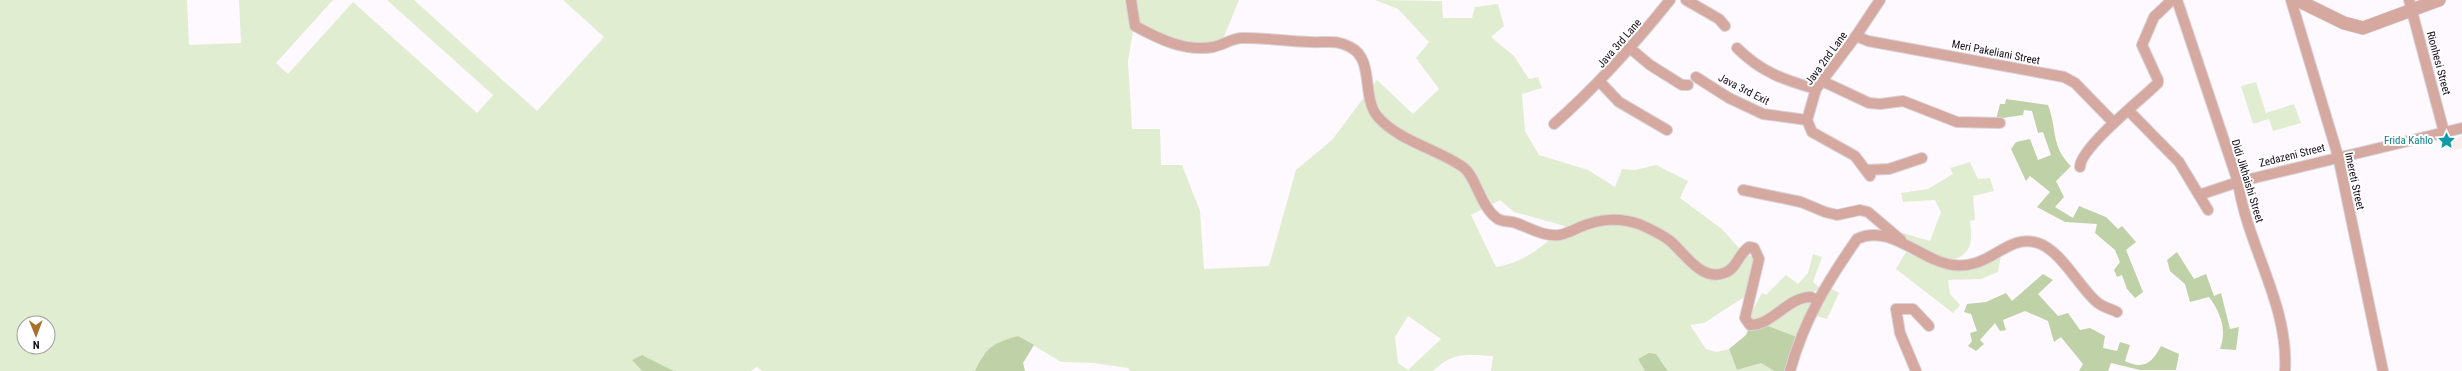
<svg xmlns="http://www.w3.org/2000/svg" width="2462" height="371" viewBox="0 0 2462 371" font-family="'Roboto Condensed',sans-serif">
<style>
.industrial{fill:#fceced}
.green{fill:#e1edd0;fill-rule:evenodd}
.forest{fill:#bfd1a6}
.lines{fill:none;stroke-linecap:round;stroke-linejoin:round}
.minor-casing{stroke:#d9d3da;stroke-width:12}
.tertiary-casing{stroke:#d9d3da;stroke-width:14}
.minor{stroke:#d5a8a0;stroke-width:10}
.tertiary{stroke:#d5a8a0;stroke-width:13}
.labels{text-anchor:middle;stroke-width:4;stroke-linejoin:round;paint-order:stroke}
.street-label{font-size:11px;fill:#150c17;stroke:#fff}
.culture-label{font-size:11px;fill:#0d838f;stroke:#fff;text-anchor:end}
</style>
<rect width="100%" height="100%" fill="#fef9ff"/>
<polygon class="industrial" points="2462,136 2462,148 2450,151 2448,140"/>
<g class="green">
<path d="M0,0H187L189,45L241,43L239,0H333L276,63L288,74L353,2L477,113L493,95L387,0H414L537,111L604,37L563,0H1239L1219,49L1133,32L1128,61L1132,129H1160L1161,165H1182L1200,211L1204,269L1269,266L1296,170L1332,140L1377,80L1413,114L1439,89L1416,58L1429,42L1398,9L1375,0L1442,1L1443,18H1472L1475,7L1498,4L1504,26L1491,37L1514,56L1529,79L1538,77L1542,88L1522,94L1525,131L1539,155L1588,170L1615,187L1622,169L1635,170L1656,165L1688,181L1680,198L1722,229L1746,256L1749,255L1755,260L1746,296L1704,323L1690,325L1706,349L1716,352L1729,349L1737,370L1761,363L1774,371H1668L1661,360L1638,359L1645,371H1491L1493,356C1466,355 1454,351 1433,371H1130L1128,368L1094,363L1061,362L1018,336L983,355L975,371H762L757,367L751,371H674L642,355L632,360L642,371H0ZM1500,200L1514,212L1565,226C1543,246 1526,262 1496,267L1471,215ZM1408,316L1441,339L1408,370L1398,363L1395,337ZM24,323H48V347H24Z"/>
<polygon points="2256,82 2266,113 2294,104 2301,123 2273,131 2269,119 2253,124 2241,86"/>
<path d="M1970,162L1978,179L1990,178L1994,191L1973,196L1975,220L1970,221C1973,242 1972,256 1948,261L1909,244L1896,231L1930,241L1941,212L1935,200L1903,202L1901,193L1928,189L1953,174L1950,168Z"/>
<path d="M1906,252C1948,271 1958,280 2001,255L1998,272L1981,279L1948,280L1950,294L1960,305L1953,313L1896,269Z"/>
<polygon points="1813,254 1822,257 1813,282 1821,289 1786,300 1757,321 1751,319 1750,315 1762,293 1766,295 1786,275 1798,284 1808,273"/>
<polygon points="1830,288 1839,293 1827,319 1813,315"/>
<path d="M1798,301L1811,302C1810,314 1799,321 1797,337L1763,324Z"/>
</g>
<g class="forest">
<path d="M2006,99L2048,105C2057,128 2051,147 2071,166L2056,181L2064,197L2055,207L2073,218L2079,206L2106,217L2118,229L2122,226L2136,242L2126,250L2143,292L2135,298L2127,289L2122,275L2117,277L2114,270L2120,262L2115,250L2095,233L2097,224L2065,222L2037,207L2050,192L2030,176L2026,181L2011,149L2016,142L2030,139L2038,160L2051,155L2043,132L2038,133L2032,111L2024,110L2023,115L1996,119L2000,104H2005Z"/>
<path d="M2177,252L2194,279L2206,274L2214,296L2221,293L2230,329L2239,327L2236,350L2220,349C2227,330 2221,313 2209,297L2190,302L2185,284L2170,271L2167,260Z"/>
<path d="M2043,274L2053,280L2038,294L2058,316L2068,313L2080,330L2090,328L2105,336L2103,348L2117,351L2120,342L2130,345L2125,361C2144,370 2152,363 2161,346L2179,354L2176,370H2140L2111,363L2108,371H2079L2083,364L2061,337L2054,342L2048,321L2025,311L2003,320L2006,330L2000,331L1995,323L1980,340L1984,344L1976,351L1968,346L1972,341L1970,333L1977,331L1971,314L1964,312L1967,304L1986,302L2006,293L2012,301Z"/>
<polygon points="1763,324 1797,337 1788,371 1774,371 1761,363 1737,370 1729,349 1746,335 1748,330 1756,329"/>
<path d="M1018,336L1034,345L1023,363L1025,371H975C986,347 993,343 1018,336Z"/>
<polygon points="1649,353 1656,354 1668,371 1645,371 1638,359"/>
<polygon points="642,355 674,371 642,371 632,360"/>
</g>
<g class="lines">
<defs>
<g id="minor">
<path d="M1131,0L1135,26C1159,39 1185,52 1213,47C1223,45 1233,38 1242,38C1265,38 1288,41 1310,42C1325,43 1336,39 1350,47C1375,59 1361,98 1378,117C1399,141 1437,149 1463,167C1476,176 1480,207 1498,219C1503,222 1511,221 1516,223C1530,228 1545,237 1559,235C1566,234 1574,230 1580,227C1600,219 1618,217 1639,224C1648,228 1661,234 1669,240C1684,252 1701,282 1724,273C1737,269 1738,254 1749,247L1754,248L1759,259L1745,318L1750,325C1773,325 1787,297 1811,297L1817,300"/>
<polyline points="1686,0 1719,19 1725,26"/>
<path d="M2177,0L2238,182C2247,246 2289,304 2285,371"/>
<polyline points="2291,0 2338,156 2383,371"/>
<polyline points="2409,0 2444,132"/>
<polyline points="1856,36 1868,41 2064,77 2075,83 2114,123"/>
<path d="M1737,48C1761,72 1784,80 1816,89"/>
<polyline points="1631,49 1650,65 1682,85 1688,85"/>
<polyline points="1696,77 1729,98 1763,114 1807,120"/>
<polyline points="1822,81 1869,103 1880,104 1903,101 1957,122 2000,123"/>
<polyline points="1600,82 1619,102 1667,130"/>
<polyline points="2129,111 2179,162 2208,210"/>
<path d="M1554,124C1597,86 1634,45 1670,0"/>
<path d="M2080,167C2080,148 2142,99 2158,83V80L2142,45L2154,17L2172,0"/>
<polyline points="1867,170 1889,169 1922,158"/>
<polyline points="1870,176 1855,156 1812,132 1807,120 1816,89 1856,36 1880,0"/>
<polyline points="1743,190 1801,202 1825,212 1837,215 1860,210 1868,212 1901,240"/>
<polyline points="2199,195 2238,182 2462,128"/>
<path d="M1790,371C1804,320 1827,282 1857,239C1890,223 1921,261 1953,265C1991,270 2006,233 2038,243C2062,251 2080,289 2098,303C2103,307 2111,309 2117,312"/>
<polyline points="1916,371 1900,333 1896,309 1913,309 1929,326"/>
</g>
<polyline id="tertiary" points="2297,0 2344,23 2363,28 2439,0"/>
</defs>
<use href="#minor" class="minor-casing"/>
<use href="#tertiary" class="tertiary-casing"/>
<use href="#minor" class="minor"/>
<use href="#tertiary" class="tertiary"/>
</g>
<defs>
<symbol id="sight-bare" viewBox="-9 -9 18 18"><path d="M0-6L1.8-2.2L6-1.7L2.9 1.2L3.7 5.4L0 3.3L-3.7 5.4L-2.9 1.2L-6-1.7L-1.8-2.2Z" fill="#0f9aa8" stroke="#fff" stroke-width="2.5" paint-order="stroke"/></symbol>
</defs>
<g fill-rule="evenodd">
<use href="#sight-bare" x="2434" y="128" width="25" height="25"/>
</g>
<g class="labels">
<g class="street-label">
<text transform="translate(1619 43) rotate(-49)" y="4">Java 3rd Lane</text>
<text transform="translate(1996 52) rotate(11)" y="4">Meri Pakeliani Street</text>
<text transform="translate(1826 58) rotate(-54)" y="4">Java 2nd Lane</text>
<text transform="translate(2439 63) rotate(75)" y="4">Rionhesi Street</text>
<text transform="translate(1744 89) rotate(27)" y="4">Java 3rd Exit</text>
<text transform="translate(2292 155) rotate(-14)" y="4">Zedazeni Street</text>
<text transform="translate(2248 181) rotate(73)" y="4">Didi Jikhaishi Street</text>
<text transform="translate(2355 181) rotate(78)" y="4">Imereti Street</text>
</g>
<g class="culture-label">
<text x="2433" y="144">Frida Kahlo</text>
</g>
</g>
<g transform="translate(36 335) rotate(179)"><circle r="19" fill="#ffffff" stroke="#a19ea2"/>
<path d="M0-3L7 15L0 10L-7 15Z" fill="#a7712c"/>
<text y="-6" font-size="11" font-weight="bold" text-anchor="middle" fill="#150c17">N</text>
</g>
</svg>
